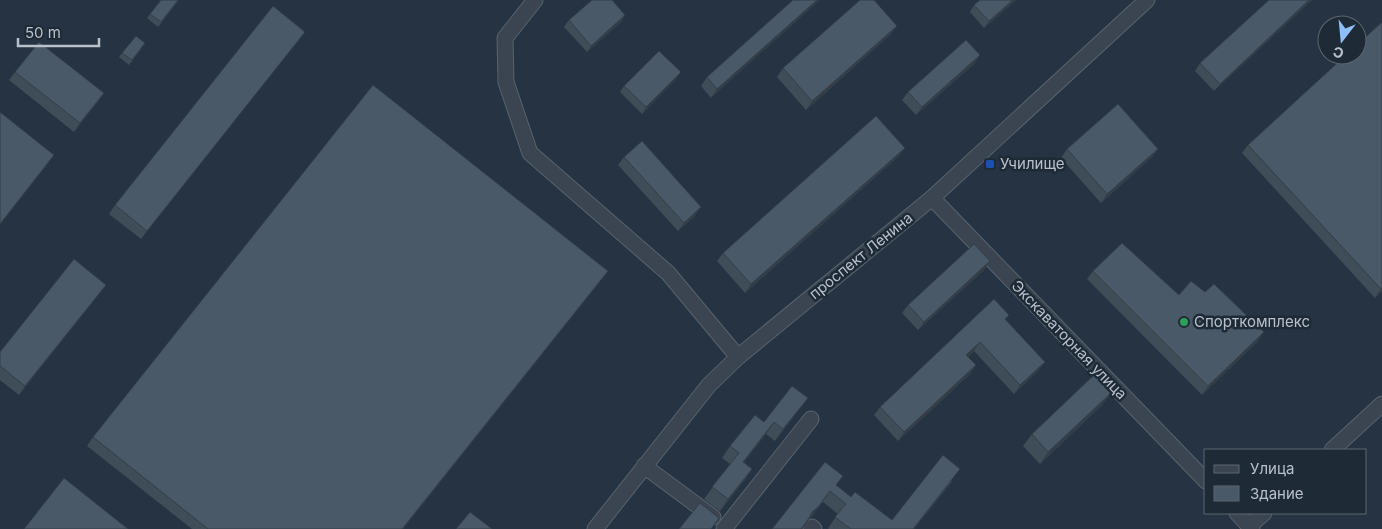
<svg xmlns="http://www.w3.org/2000/svg" width="1382" height="529" viewBox="0 0 1382 529" font-family="Inter,sans-serif">
<style>
.lines{fill:none;stroke-linecap:round;stroke-linejoin:round}
.minor-casing{stroke:#58636e;stroke-width:17}
.minor{stroke:#3a4551;stroke-width:15}
.wall{fill:#3f4d59}
.shaded-wall{fill:#333e49}
.building{fill:#495968;stroke:#333e49}
.transit-dot{fill:#1a4fb4;stroke:#1e2a36;stroke-width:2}
.leisure-dot{fill:#2e9e5b;stroke:#1e2a36;stroke-width:2}
.labels{text-anchor:middle;stroke-width:5;stroke-linejoin:round;paint-order:stroke}
.poi-label{font-size:15px;fill:#b7c0cb;stroke:#1e2a36;text-anchor:start}
.street-label{font-size:15px;fill:#b7c0cb;stroke:#1e2a36}
</style>
<rect width="100%" height="100%" fill="#253342"/>
<g class="lines">
<defs>
<g id="minor">
<polyline points="535,0 505,38 506,82 530,153 668,273 738,357"/>
<polyline points="932,198 1206,481"/>
<polyline points="1332,450 1382,404"/>
<polyline points="644,466 713,517"/>
<polyline points="1237,513 1252,529"/>
<polyline points="1249,526 1264,513"/>
<polyline points="595,529 709,385 738,357 932,198 1147,0"/>
<polyline points="724,529 811,419"/>
<polyline points="811,529 812,527 814,529"/>
</g>
</defs>
<use href="#minor" class="minor-casing"/>
<use href="#minor" class="minor"/>
</g>
<g class="wall">
<polygon points="179,0 158,27 147,18 150,14"/>
<polygon points="793,0 711,98 701,86 707,77"/>
<polygon points="980,0 1016,0 984,28 970,12 974,5"/>
<polygon points="1269,0 1312,0 1214,91 1195,71 1200,63"/>
<polygon points="625,15 621,22 587,52 564,27 569,20"/>
<polygon points="1382,22 1382,291 1375,298 1242,153 1248,145"/>
<polygon points="305,32 141,239 109,214 115,205"/>
<polygon points="891,34 806,110 777,77 783,68"/>
<polygon points="142,48 129,65 119,57 122,53"/>
<polygon points="980,55 974,64 916,115 902,100 908,92"/>
<polygon points="15,72 104,93 74,132 9,80"/>
<polygon points="676,79 642,114 620,92 624,86"/>
<polygon points="1067,149 1158,149 1152,157 1101,203 1061,158"/>
<polygon points="899,156 745,293 717,261 723,253"/>
<polygon points="624,157 695,216 678,231 618,165"/>
<polygon points="990,261 984,270 918,330 902,313 908,305"/>
<polygon points="608,271 602,279 403,529 192,529 87,446 93,437"/>
<polygon points="1093,271 1179,295 1258,341 1202,395 1087,279"/>
<polygon points="106,285 19,395 0,380 0,352"/>
<polygon points="1009,315 1005,320 1039,370 1014,394 974,351 968,357 976,365 970,374 898,441 874,415 880,407"/>
<polygon points="1111,393 1102,405 1040,464 1023,446 1032,434"/>
<polygon points="808,398 775,441 766,434 744,462 752,469 744,481 720,511 704,499 730,464 722,458 730,446 764,422"/>
<polygon points="953,480 914,529 829,529 828,528 838,514 823,502 809,519 802,529 772,529 836,485 851,497 892,520"/>
</g>
<g class="shaded-wall">
<polygon points="817,0 820,0 711,98 717,89"/>
<polygon points="1013,0 1016,0 984,28 989,21"/>
<polygon points="1309,0 1312,0 1214,91 1220,84"/>
<polygon points="625,15 621,22 587,52 591,46"/>
<polygon points="897,26 891,34 806,110 812,101"/>
<polygon points="305,32 299,40 141,239 147,231"/>
<polygon points="980,55 974,64 916,115 922,107"/>
<polygon points="681,72 676,79 642,114 646,107"/>
<polygon points="104,93 98,102 74,132 80,123"/>
<polygon points="905,148 899,156 745,293 751,284"/>
<polygon points="1158,149 1152,157 1101,203 1107,194"/>
<polygon points="54,155 48,164 0,225 0,224"/>
<polygon points="701,207 695,216 678,231 684,223"/>
<polygon points="990,261 984,270 918,330 924,322"/>
<polygon points="608,271 602,279 403,529 402,529"/>
<polygon points="106,285 100,293 19,395 25,386"/>
<polygon points="1382,288 1382,291 1375,298 1381,289"/>
<polygon points="1264,332 1258,341 1202,395 1208,386"/>
<polygon points="980,342 974,351 960,364 966,355"/>
<polygon points="1045,362 1039,370 1014,394 1020,385"/>
<polygon points="976,365 970,374 898,441 904,432"/>
<polygon points="1111,393 1102,405 1040,464 1048,452"/>
<polygon points="808,398 799,410 775,441 783,429"/>
<polygon points="774,422 766,434 735,474 743,462"/>
<polygon points="752,469 744,481 720,511 728,499"/>
<polygon points="960,469 914,529 913,529"/>
<polygon points="830,491 811,518 809,519 802,529 801,529 812,512"/>
</g>
<g class="building">
<polygon points="161,0 178,0 161,22 150,14"/>
<polygon points="592,0 612,0 625,15 591,46 569,20"/>
<polygon points="793,0 817,0 717,89 707,77"/>
<polygon points="860,0 874,0 897,26 812,101 783,68"/>
<polygon points="980,0 1013,0 989,21 974,5"/>
<polygon points="1269,0 1309,0 1220,84 1200,63"/>
<polygon points="273,6 305,32 147,231 115,205"/>
<polygon points="1382,22 1382,288 1381,289 1248,145 1346,55 1357,55 1357,45"/>
<polygon points="136,36 145,43 132,60 122,53"/>
<polygon points="966,40 980,55 922,107 908,92"/>
<polygon points="39,42 104,93 80,123 15,72"/>
<polygon points="659,51 681,72 646,107 624,86"/>
<polygon points="373,85 608,271 402,529 208,529 93,437"/>
<polygon points="1118,104 1158,149 1107,194 1067,149"/>
<polygon points="0,112 54,155 0,224"/>
<polygon points="876,116 905,148 751,284 723,253"/>
<polygon points="642,141 701,207 684,223 624,157"/>
<polygon points="1122,243 1179,295 1191,281 1205,292 1214,284 1264,332 1208,386 1093,271"/>
<polygon points="974,244 990,261 924,322 908,305"/>
<polygon points="74,259 106,285 25,386 0,366 0,352"/>
<polygon points="994,299 1009,315 1005,319 1045,362 1020,385 980,342 966,355 976,365 904,432 880,407"/>
<polygon points="1094,375 1111,393 1048,452 1032,434"/>
<polygon points="792,386 808,398 783,429 774,422 743,462 752,469 728,499 712,487 739,453 730,446 755,415 764,422"/>
<polygon points="943,455 960,469 913,529 851,529 835,517 846,504 830,491 818,507 812,512 809,518 801,529 772,529 825,462 843,476 836,485 851,497 855,492 892,520"/>
<polygon points="64,478 128,529 24,529"/>
<polygon points="700,503 719,518 711,529 679,529"/>
<polygon points="470,512 492,529 456,529"/>
</g>
<rect class="transit-dot" x="985" y="159" width="10" height="10" rx="2.5"/>
<circle class="leisure-dot" cx="1184" cy="322" r="5"/>
<g class="labels">
<g class="poi-label">
<text x="1000" y="169">Училище</text>
<text x="1194" y="327">Спорткомплекс</text>
</g>
<g class="street-label">
<text transform="translate(861 256) rotate(-39)" y="5">проспект Ленина</text>
<text transform="translate(1069 340) rotate(46)" y="5">Экскаваторная улица</text>
</g>
</g>
<rect x="1204" y="449" width="162" height="65" fill="#1e2a36" stroke="#5b6672"/>
<rect x="1214" y="465" width="25" height="8" fill="#3a4551" stroke="#5b6672"/>
<text x="1250" y="474" font-size="15" fill="#b7c0cb">Улица</text>
<rect x="1214" y="486" width="25" height="15" fill="#495968" stroke="#5b6672"/>
<text x="1250" y="499" font-size="15" fill="#b7c0cb">Здание</text>
<g transform="translate(1342 40) rotate(196)"><circle r="24" fill="#1e2a36" stroke="#5b6672"/>
<path d="M0-4L9 19L0 12L-9 19Z" fill="#8dbffa"/>
<text y="-8" font-size="14" font-weight="bold" text-anchor="middle" fill="#b7c0cb">С</text>
</g>
<path d="M18 38v8h81v-8" fill="none" stroke="#b7c0cb" stroke-width="2.5"/>
<text x="25" y="38" font-size="15" fill="#b7c0cb" stroke="#1e2a36" stroke-width="4" paint-order="stroke">50 m</text>
</svg>
